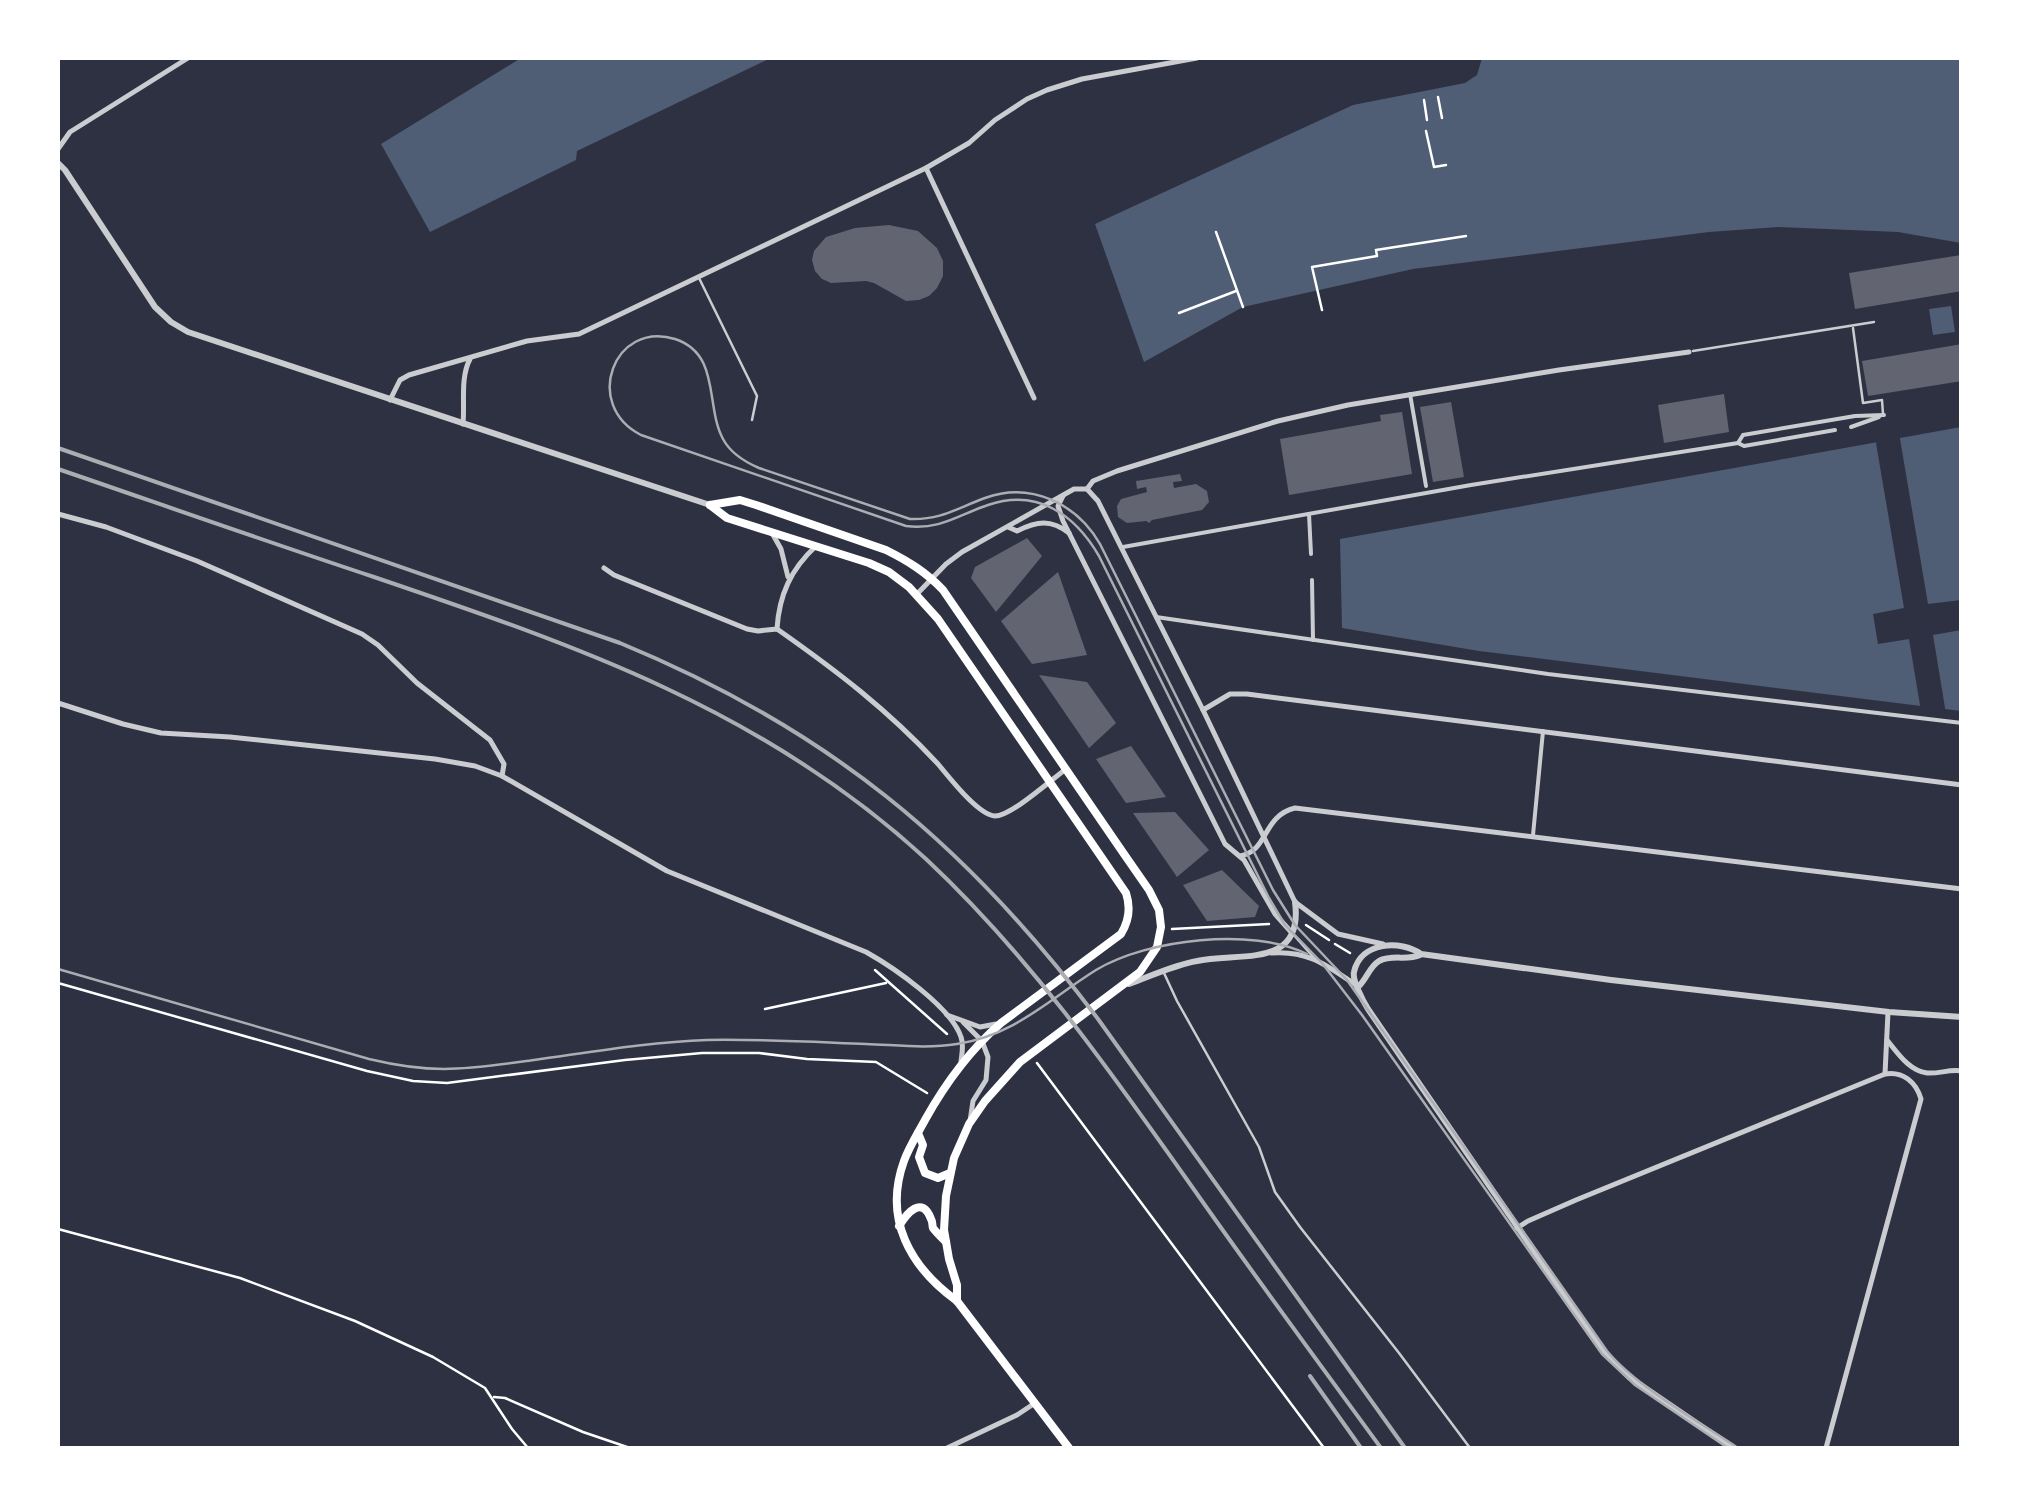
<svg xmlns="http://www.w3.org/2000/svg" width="2019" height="1506" viewBox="0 0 2019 1506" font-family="Roboto,sans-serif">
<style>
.water{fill:#4f5d75}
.pier{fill:#2d3142}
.building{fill:#626471}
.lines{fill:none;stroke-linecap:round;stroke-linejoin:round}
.path{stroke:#fff;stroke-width:2.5}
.service{stroke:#caccd0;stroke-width:2.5}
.pedestrian{stroke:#caccd0;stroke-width:4}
.minor{stroke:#caccd0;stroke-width:5}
.tertiary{stroke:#caccd0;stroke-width:6}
.secondary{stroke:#fff;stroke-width:8}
.tram{stroke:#abadb3;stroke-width:2.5}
.rail{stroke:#abadb3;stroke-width:4}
</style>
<rect width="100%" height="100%" fill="#2d3142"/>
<g class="water">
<polygon points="521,58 771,58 577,151 576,160 430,232 381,144"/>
<polygon points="1482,58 1961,58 1961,243 1898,232 1778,227 1709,232 1413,269 1243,307 1144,362 1095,224 1353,105 1465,83 1477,75"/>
<polygon points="1951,306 1955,332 1933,335 1929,309"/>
<polygon points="1961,427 1961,711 1479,651 1342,628 1340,539"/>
</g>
<polygon class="pier" points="1899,433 1928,604 1961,600 1961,630 1933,635 1946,714 1921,711 1909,639 1878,644 1873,614 1904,608 1875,437"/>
<g class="building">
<polygon points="889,225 918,231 937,248 943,261 943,276 937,288 929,296 919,300 906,301 874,283 866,281 831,283 822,279 815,271 812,260 814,251 826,237 855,228"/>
<polygon points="1961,255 1962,291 1855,309 1849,273"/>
<polygon points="1962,344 1962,381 1868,396 1862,361"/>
<polygon points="1724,394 1729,432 1664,443 1658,405"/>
<polygon points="1451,402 1464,477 1433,482 1420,407"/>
<polygon points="1402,412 1412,474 1289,495 1280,439 1381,421 1380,415"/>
<polygon points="1180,474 1182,481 1173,482 1174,488 1196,484 1207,491 1209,502 1202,510 1152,520 1149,523 1146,521 1127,523 1118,517 1117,506 1121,499 1147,492 1146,487 1137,489 1136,481"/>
<polygon points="1027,538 1042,556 996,612 971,578 975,567"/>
<polygon points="1058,572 1087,655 1032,664 1001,621"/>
<polygon points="1039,675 1087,682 1116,723 1089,748"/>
<polygon points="1131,746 1160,788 1166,797 1126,803 1096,759"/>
<polygon points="1175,812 1209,850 1177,877 1133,813"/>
<polygon points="1222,870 1259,906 1255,917 1207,921 1183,885"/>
</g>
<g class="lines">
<g class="path">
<polyline points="1438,97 1442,118"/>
<polyline points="1424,100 1427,120"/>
<polyline points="1426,131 1434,167 1446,165"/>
<polyline points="1216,232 1243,307"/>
<polyline points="1322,310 1312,267 1377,256 1376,250 1466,236"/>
<polyline points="1179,313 1236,291"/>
<polyline points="1306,925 1329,940"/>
<polyline points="1172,929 1269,924"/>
<polyline points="1335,944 1350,953"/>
<polyline points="875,970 947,1034"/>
<polyline points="58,983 367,1071 413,1081 447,1083 625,1060 702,1053 759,1053 807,1059 876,1062 927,1093"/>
<polyline points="765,1009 886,983"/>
<polyline points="1037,1063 1324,1448"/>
<polyline points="58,1229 240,1278 355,1321 433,1357 485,1388 512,1429 528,1448"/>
<polyline points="494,1397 505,1398 583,1432 630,1448"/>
</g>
<g class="service">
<polyline points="699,278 757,396 752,420"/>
<polyline points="1853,328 1863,403 1882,400 1883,414"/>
<polyline points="1693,351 1874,322"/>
<polyline points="1293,934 1314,958"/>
<polyline points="1164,973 1177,1001 1259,1147 1275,1192 1300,1227 1399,1353 1470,1448"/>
</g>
<g class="pedestrian">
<polyline points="1410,394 1426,486"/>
<polyline points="1851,427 1879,417"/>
<polyline points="1738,443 1744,446 1835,430"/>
<polyline points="1309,514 1311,554"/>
<polyline points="1123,547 1471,485 1738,443 1743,435 1855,416 1884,415"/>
<polyline points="1312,580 1313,640"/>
<polyline points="1156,617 1548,674 1962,723"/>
<polyline points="1533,835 1543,731"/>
</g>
<g class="minor">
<polyline points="58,149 70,132 188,58"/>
<polyline points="926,168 1034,398"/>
<polyline points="390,400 400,380 409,375 527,341 579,334 926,168 969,143 995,120 1027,99 1047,90 1082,79 1197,58"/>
<path d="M463,424C465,402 460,378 470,359"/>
<polyline points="1087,489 1093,481 1117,471 1278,421 1348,405 1559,370 1689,352"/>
<polyline points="1063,496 1058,506 1063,521 1225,844 1244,860 1275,914 1292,933"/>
<polyline points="58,514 106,527 197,561 362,634 378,645 417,683 490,740 504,764 502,776"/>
<path d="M1008,527L1017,531C1037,521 1051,519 1069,533"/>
<polyline points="772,533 781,549 788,577"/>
<path d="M604,568L614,575L747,629L758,631L777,629C837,671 888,710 938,764C949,777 978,815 995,816C1011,816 1051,780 1066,769"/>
<polyline points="917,594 946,564 962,552 1074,489 1087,489 1098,501 1121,547 1203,710 1295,902 1338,934 1383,944"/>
<path d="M777,629C779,595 791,569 816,546"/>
<path d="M58,703L123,724L161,733L230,737L435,759L475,766L502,776L667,871L866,952C893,967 951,1007 961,1037C964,1045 962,1053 961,1061"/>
<polyline points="1203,710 1230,694 1247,694 1962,785"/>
<path d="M1240,856C1269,851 1262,816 1295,808L1962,889"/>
<path d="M1271,953C1308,950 1326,965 1356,985"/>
<polyline points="947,1015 980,1027 996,1024"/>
<polyline points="963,1022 982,1041 988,1057 986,1080 973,1101 970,1121"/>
<path d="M1887,1040C1897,1052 1909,1071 1927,1073C1939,1074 1949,1069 1962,1071"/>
<polyline points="1885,1074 1888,1012"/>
<path d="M1517,1228L1528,1221L1576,1200L1885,1074C1903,1071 1916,1082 1921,1099L1826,1448"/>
<polyline points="947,1448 1017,1415 1035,1403"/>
</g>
<g class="tertiary">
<polyline points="58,163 65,170 155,307 171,322 188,332 710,505"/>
<path d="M1129,984C1151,976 1174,965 1197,961C1240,952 1304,969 1295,902"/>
<path d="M1358,987C1367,979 1369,967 1379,961C1392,954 1407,961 1420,955"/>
<path d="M1733,1448L1629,1377L1602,1350L1368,1009C1363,1001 1352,980 1354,972C1361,941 1401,940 1421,954L1611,980L1889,1012L1962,1017"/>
</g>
<g class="secondary">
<path d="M710,505L727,518L869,563L889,572L909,587L938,619L1126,893C1131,908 1129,921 1121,934L1001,1023C970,1050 945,1084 925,1120C918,1133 909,1147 904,1161C883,1219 910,1267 957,1301L1069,1448"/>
<path d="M710,505L740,500L756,505L886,550C908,561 926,572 943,590L1124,854L1149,890L1159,910L1161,927L1157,947L1140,972L1020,1062L985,1101L969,1124L954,1158L946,1196L944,1230L949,1259L957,1285V1301"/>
<polyline points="918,1133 923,1145 919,1157 925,1173 938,1178 950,1173"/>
<path d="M899,1226C907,1213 922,1195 931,1219C933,1222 932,1226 933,1228C935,1231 944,1240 946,1242"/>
</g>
<g class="tram">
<path d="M58,969L369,1059C394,1065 419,1069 444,1069C474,1069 505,1064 534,1060C592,1052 649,1042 707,1040C760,1039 813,1042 866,1044C896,1045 927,1049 957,1044C1015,1035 1048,1000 1096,970C1147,939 1253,927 1307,954"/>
<path d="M1728,1448L1635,1385L1602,1354L1362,1015L1322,963L1285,925L1269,898L1099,556C1075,515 1038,488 988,505C958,515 941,530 906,526L641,435C582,405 614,320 675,339C721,354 705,406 723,439C731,454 745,462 759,468L910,519C942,520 957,508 985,498C1031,481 1077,504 1100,544L1273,890L1295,925L1347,980L1607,1351C1637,1387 1698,1421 1738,1448"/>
</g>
<g class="rail">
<path d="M58,448L620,643C826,728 965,842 1098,1019L1405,1448"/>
<path d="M58,469C163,505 268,542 374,577C577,646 764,710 926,859C1031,957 1113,1075 1195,1191C1256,1278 1319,1363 1381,1448"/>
<polyline points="1310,1376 1361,1448"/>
</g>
</g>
<rect width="2019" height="1506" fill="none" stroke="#ffffff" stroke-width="120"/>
</svg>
